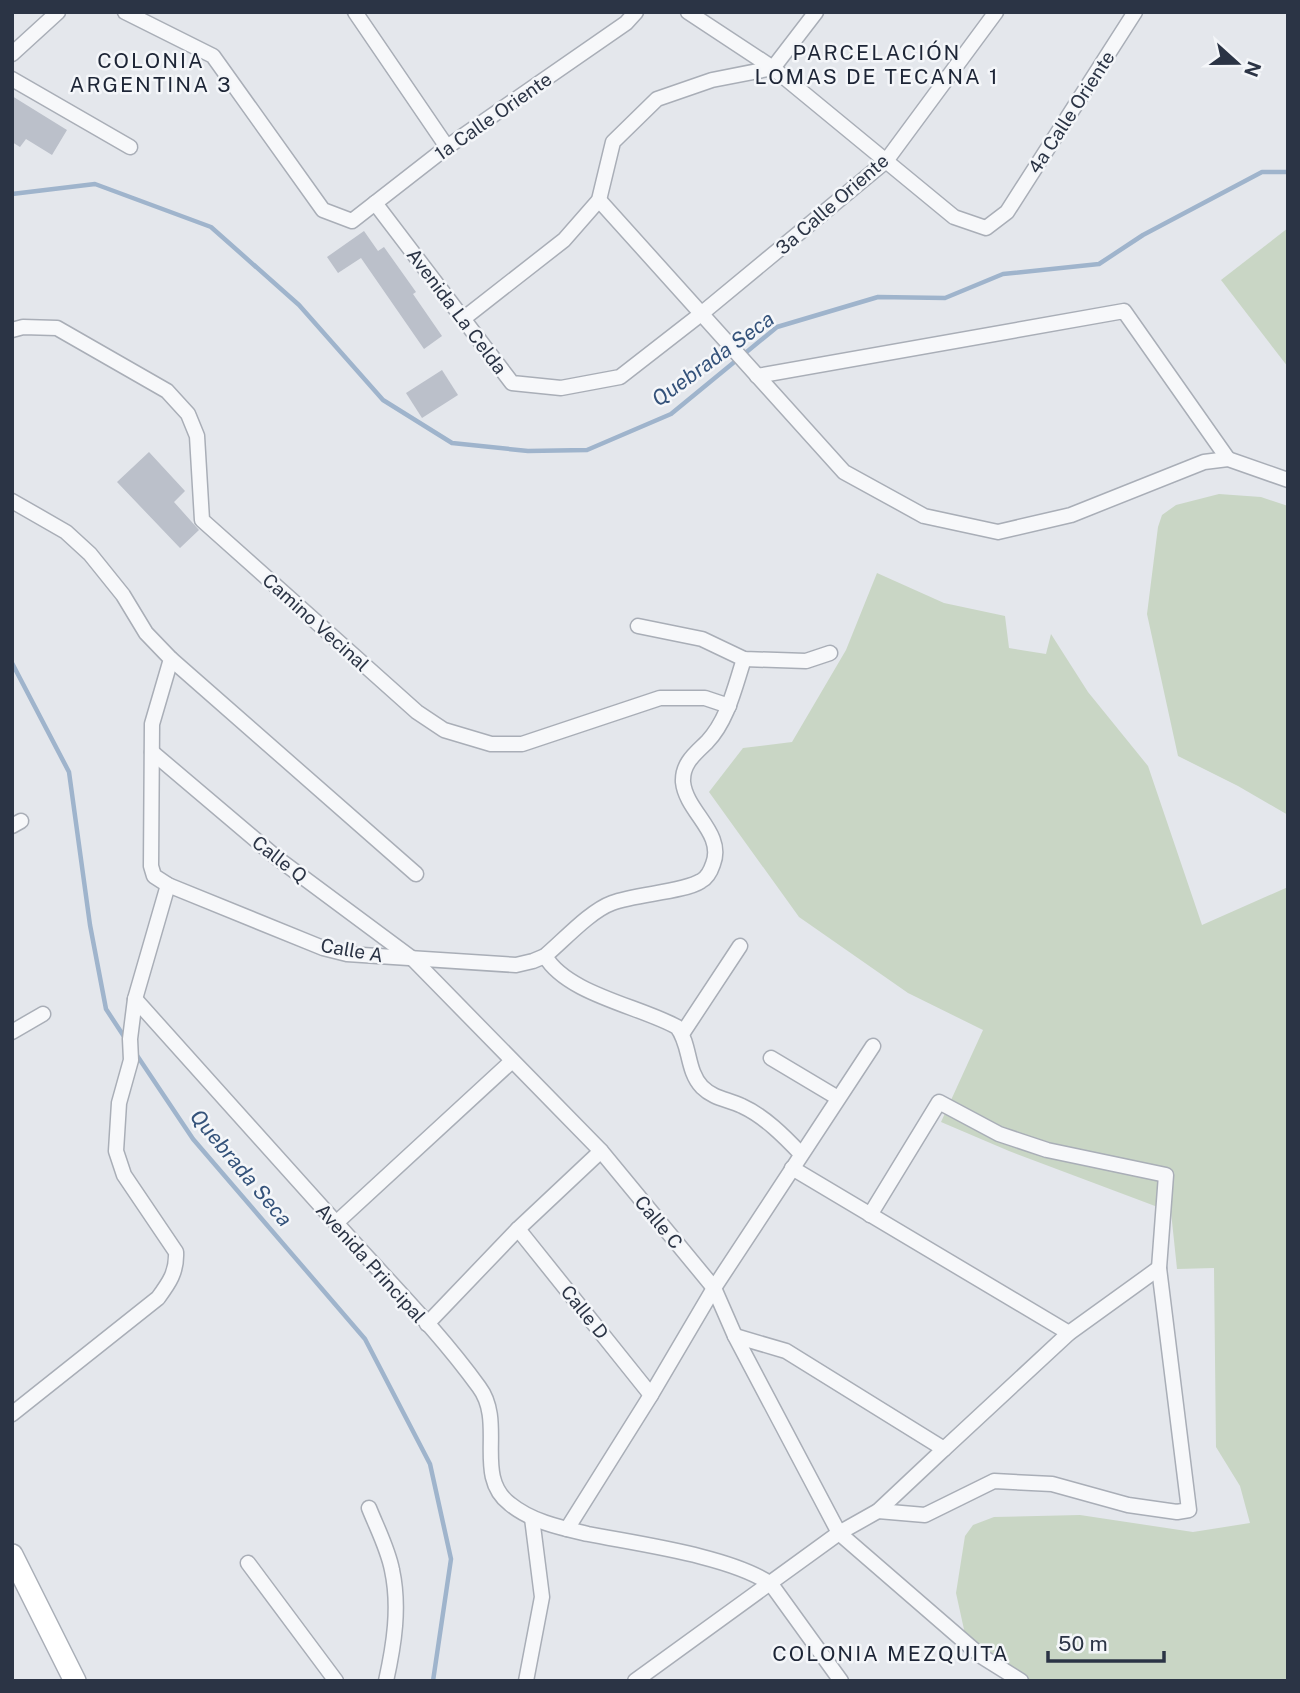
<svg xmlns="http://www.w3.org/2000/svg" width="1300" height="1693" viewBox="0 0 1300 1693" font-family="'Public Sans',sans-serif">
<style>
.green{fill:#c9d6c5}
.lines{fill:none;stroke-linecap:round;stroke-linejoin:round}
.stream{stroke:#9fb4cc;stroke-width:4.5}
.building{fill:#bbc0ca}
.minor-casing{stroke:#a9aeb7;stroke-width:17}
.secondary-casing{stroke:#a9aeb7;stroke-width:24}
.minor{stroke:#f7f8fa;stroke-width:14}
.secondary{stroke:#fff;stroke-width:21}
.labels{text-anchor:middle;stroke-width:5;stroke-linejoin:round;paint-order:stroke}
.street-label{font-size:19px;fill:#2b3445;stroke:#f4f6f9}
.neighbourhood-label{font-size:21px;letter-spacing:2px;fill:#1d2536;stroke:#f4f6f9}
.water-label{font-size:21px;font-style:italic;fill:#34527a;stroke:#f4f6f9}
</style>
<rect width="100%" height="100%" fill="#e4e7ec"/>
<g class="green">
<polygon points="1288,228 1288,367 1221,280"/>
<polygon points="1219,494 1261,497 1288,506 1288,815 1238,786 1178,756 1147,614 1158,527 1162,515 1176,505"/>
<polygon points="877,573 944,603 1005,616 1009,648 1046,654 1051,634 1088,692 1148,766 1202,925 1288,887 1288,1681 1012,1681 965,1634 956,1593 965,1536 973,1525 994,1517 1080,1515 1193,1532 1250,1523 1240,1486 1216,1447 1214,1268 1177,1269 1171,1212 1009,1151 941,1122 983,1030 908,993 799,917 709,792 743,748 792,742 846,650"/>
</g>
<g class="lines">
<g class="stream">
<polyline points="12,194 95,184 211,227 299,305 383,400 452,443 528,451 587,450 671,414 777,327 878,297 945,298 1003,274 1099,264 1143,235 1262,172 1288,172"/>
<polyline points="12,663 69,772 90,925 106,1009 125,1038"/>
<polyline points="136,1054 193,1139 365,1339 430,1464 451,1559 433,1681"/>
</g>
</g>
<g class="building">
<polygon points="12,96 67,130 52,155 26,139 20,147 12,142"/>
<polygon points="364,231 378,251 384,247 416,292 413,294 442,336 424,349 361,258 338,273 327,257"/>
<polygon points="442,370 458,395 422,418 406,393"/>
<polygon points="149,452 185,491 174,502 199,530 180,548 117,482"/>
</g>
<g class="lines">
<defs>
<g id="minor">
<polyline points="125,12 213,56 323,210 352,221 447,147 626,23 636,12"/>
<polyline points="355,12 447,147"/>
<polyline points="688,12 773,68 954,217 986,228 1007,212 1135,12"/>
<polyline points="12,54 58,12"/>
<polyline points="12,79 130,147"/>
<polyline points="599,200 844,472 924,516 998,532 1071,515 1204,462 1228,459 1288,480"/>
<polyline points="375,203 512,383 561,388 620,377 701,314 886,161 996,12"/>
<polyline points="463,319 564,240 599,200 613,142 657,99 712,80 773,68 816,12"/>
<polyline points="12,330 23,327 57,328 167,391 188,414 197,436 202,520 417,712 444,730 491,744 522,744 660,698 705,698 729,706"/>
<polyline points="757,376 1124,311 1228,459"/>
<path d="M12,501L66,532L90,554L123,595L146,633L171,659L152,724L151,866L154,876L168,885L323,948L347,954L516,965L533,961L545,956C564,940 590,911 612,903C636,894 684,892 701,881C707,878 711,870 713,864C725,833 686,812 683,782C682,763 696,753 707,742C728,720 735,686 744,659"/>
<polyline points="638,626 702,639 744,659 806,661 830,653"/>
<polyline points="171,659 416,874"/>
<polyline points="152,752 277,858 413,959 601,1151 714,1288 735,1336 839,1533 981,1656 1021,1681"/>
<polyline points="12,826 21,821"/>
<path d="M545,956C567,994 639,1006 677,1027C691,1045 686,1070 702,1087C714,1099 728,1099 742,1106C764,1116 784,1136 801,1154"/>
<path d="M135,999C206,1078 276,1157 347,1235C392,1285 440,1333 479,1387C506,1423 473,1476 510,1504C532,1522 562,1528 588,1534C638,1544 730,1556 771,1584L841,1681"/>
<polyline points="12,1032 43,1014"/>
<polyline points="682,1034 740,946"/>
<polyline points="771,1058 838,1098"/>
<polyline points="792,1168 1069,1333"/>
<polyline points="870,1215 939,1102 999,1134 1047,1150 1166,1175 1159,1268 1189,1510 1177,1512 1128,1505 1052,1484 994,1481 925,1515 878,1511"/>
<polyline points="336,1223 512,1061"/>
<polyline points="518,1229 651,1395"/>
<polyline points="427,1324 518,1229 601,1151"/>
<polyline points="735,1336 786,1351 944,1449 1069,1333 1159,1268"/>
<path d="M12,1414L158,1298C169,1283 177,1272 176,1252L124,1175L116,1151L119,1103L131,1060L130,1039L135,999L168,885"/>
<path d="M369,1508C377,1528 388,1549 392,1570C400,1607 394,1645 386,1681"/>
<polyline points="567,1529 651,1395 714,1288 873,1046"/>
<polyline points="248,1563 336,1681"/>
<polyline points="526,1681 542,1597 532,1518"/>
<polyline points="635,1681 839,1533 878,1511 944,1449"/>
</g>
<polyline id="secondary" points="12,1555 75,1681"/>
</defs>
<use href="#minor" class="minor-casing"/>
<use href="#secondary" class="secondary-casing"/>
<use href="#minor" class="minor"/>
<use href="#secondary" class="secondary"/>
</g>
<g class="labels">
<g class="street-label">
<text transform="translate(1071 112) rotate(-57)" y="7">4a Calle Oriente</text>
<text transform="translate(493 116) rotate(-35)" y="7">1a Calle Oriente</text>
<text transform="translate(832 204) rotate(-41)" y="7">3a Calle Oriente</text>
<text transform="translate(457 311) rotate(53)" y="7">Avenida La Celda</text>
<text transform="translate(316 622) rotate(42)" y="7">Camino Vecinal</text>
<text transform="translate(280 859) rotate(38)" y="7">Calle Q</text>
<text transform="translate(352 950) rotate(10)" y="7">Calle A</text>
<text transform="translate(659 1222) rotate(50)" y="7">Calle C</text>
<text transform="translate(371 1263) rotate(48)" y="7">Avenida Principal</text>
<text transform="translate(585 1312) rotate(51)" y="7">Calle D</text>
</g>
<g class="neighbourhood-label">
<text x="877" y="60">PARCELACIÓN<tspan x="877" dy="24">LOMAS DE TECANA 1</tspan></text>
<text x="151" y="68">COLONIA<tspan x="151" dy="24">ARGENTINA 3</tspan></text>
<text x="891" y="1661">COLONIA MEZQUITA</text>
</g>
<g class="water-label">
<text transform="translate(713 359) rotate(-36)" y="7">Quebrada Seca</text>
<text transform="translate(241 1168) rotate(50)" y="7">Quebrada Seca</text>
</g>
</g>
<rect width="1300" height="1693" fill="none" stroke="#2b3445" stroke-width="28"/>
<g transform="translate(1237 63) rotate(111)" stroke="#f4f6f9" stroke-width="5" paint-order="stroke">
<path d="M0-5L12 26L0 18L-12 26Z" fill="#2b3445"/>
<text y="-10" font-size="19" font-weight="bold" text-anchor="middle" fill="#2b3445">N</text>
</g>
<path d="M1048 1651v10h116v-10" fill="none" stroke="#2b3445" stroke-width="3.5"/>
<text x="1058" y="1651" font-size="21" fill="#2b3445" stroke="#f4f6f9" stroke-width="5" paint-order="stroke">50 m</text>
</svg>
